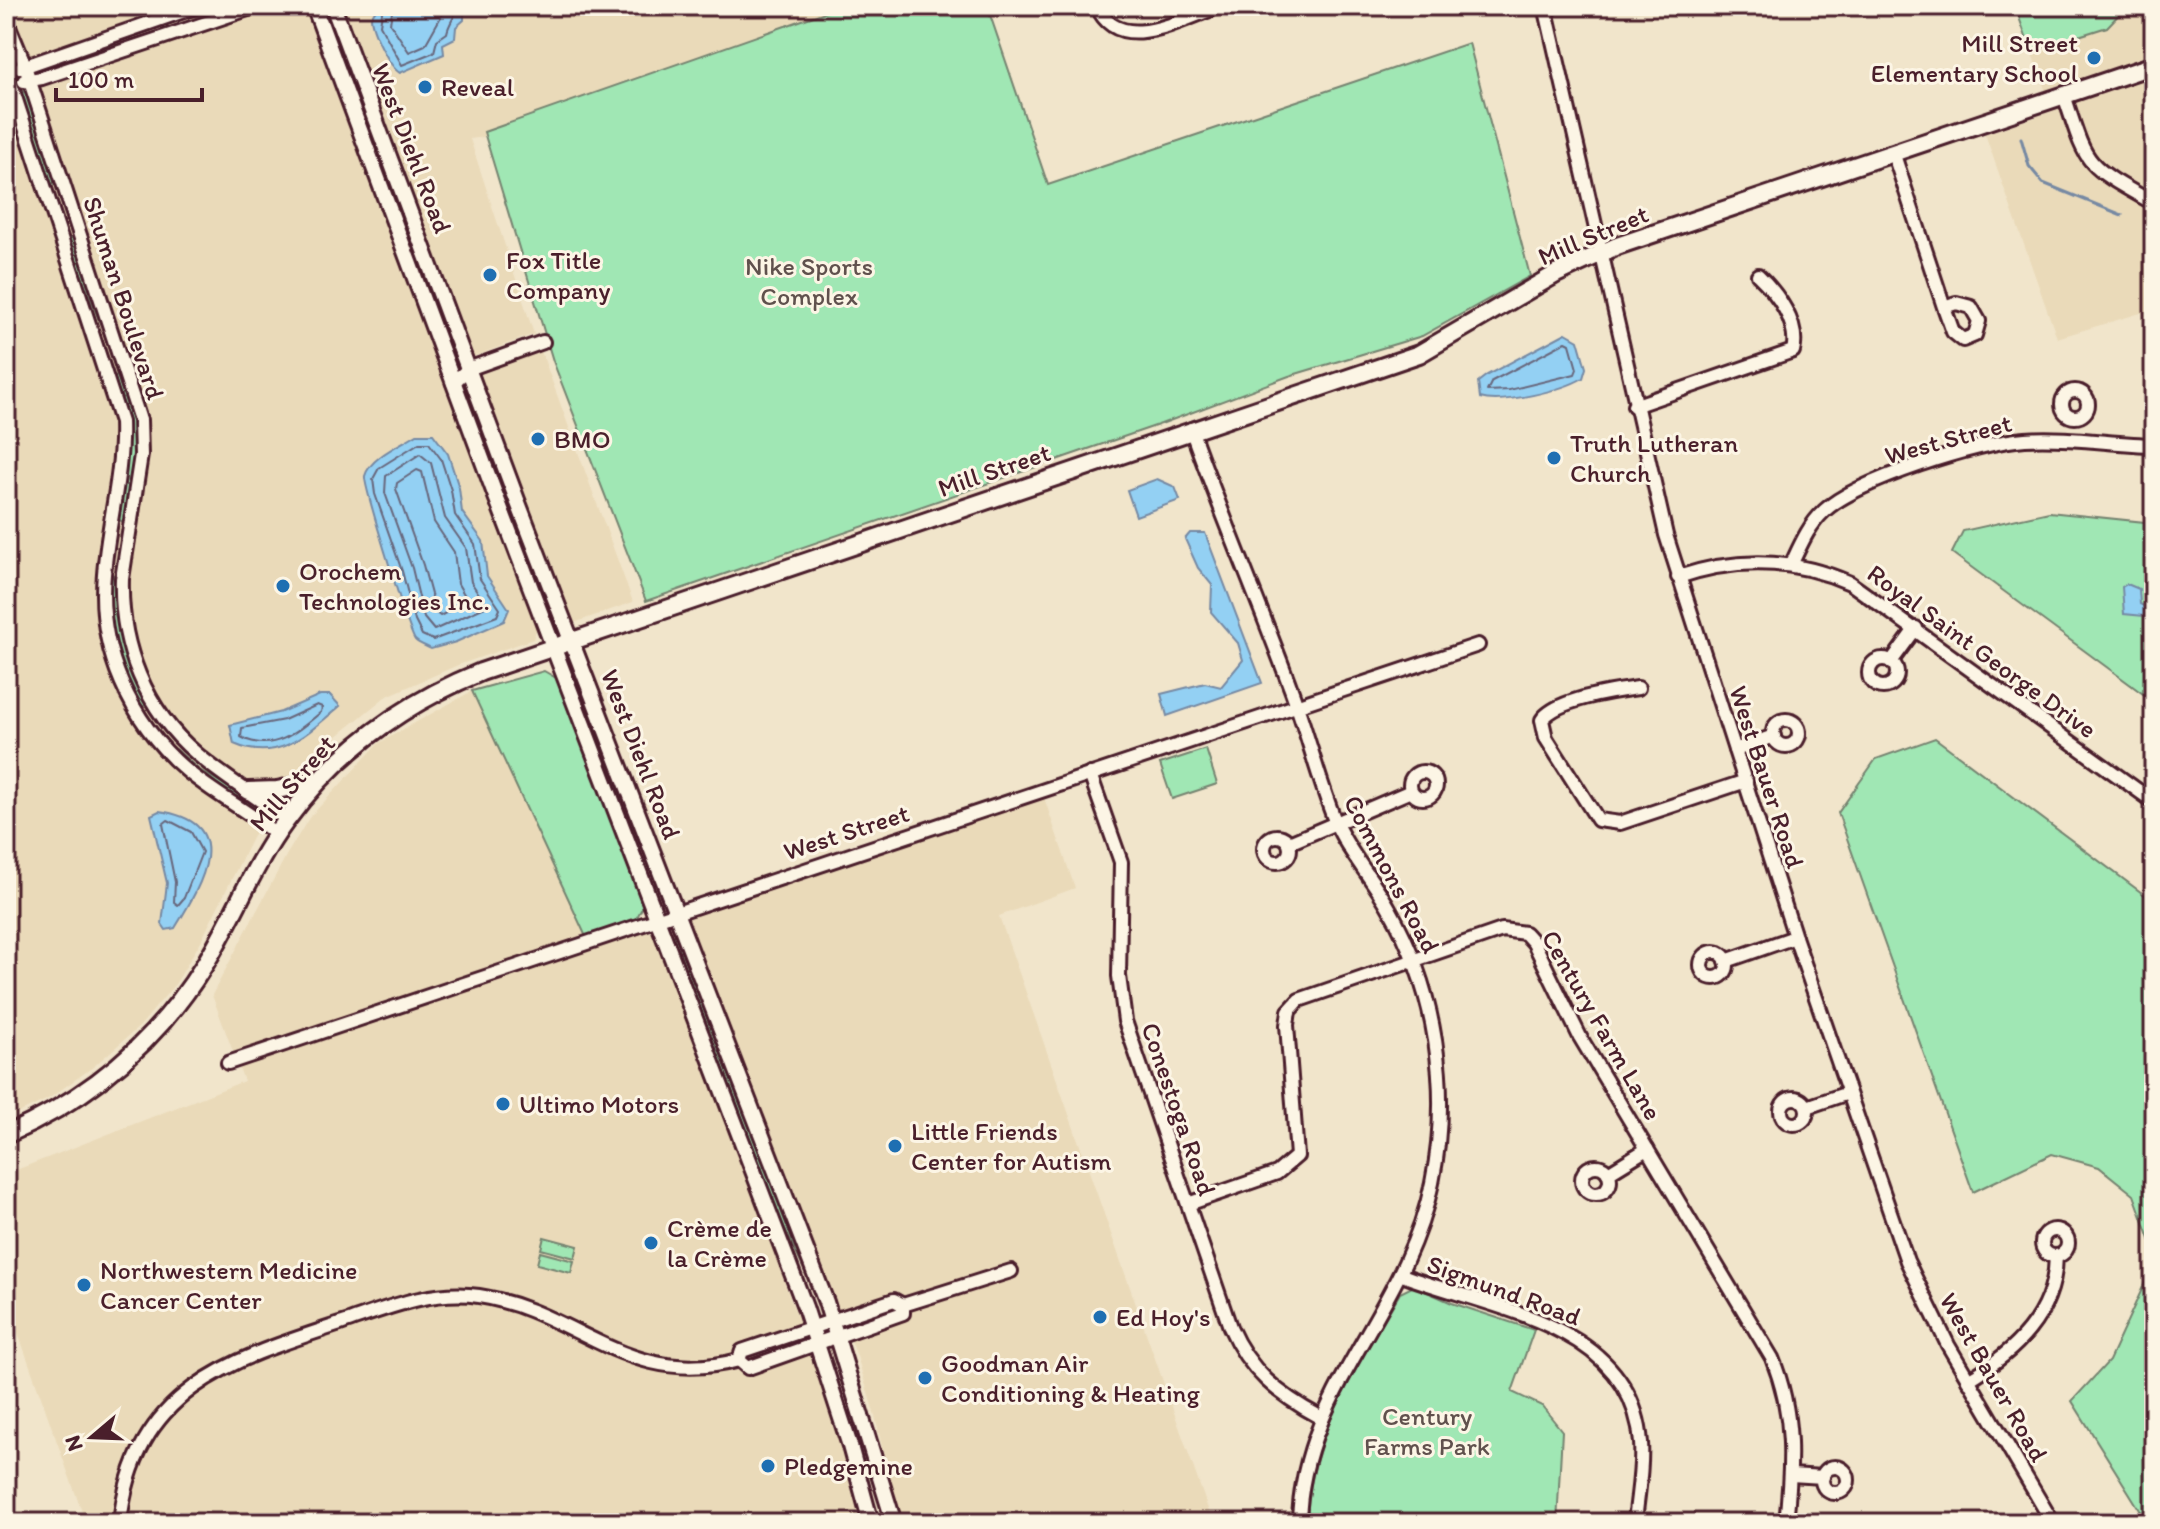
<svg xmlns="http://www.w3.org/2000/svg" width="2160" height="1529" viewBox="0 0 2160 1529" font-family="Itim,sans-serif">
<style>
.built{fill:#eadab9}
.green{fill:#a0e7b4;stroke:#758370;stroke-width:2}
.water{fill:#93d0f3;stroke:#7689a3;stroke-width:2}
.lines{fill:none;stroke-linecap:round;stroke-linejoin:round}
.shore{stroke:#67667b;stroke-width:2}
.stream{stroke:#7689a3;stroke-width:3}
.minor-casing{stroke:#4a1f2b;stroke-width:18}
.tertiary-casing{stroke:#4a1f2b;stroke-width:20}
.secondary-casing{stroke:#4a1f2b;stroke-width:22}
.minor{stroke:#fcf5e5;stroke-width:12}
.tertiary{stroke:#fcf5e5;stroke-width:14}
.secondary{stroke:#fcf5e5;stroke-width:16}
.poi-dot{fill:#1f6fb2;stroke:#fcf5e5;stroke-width:3}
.labels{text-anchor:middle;stroke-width:6;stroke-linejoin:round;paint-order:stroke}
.poi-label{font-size:26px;fill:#4a1f2b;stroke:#fcf5e5;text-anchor:start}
.street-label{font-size:26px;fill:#4a1f2b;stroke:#fcf5e5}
.park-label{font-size:26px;fill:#60514d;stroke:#fcf5e5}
</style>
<rect width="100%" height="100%" fill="#f1e5cb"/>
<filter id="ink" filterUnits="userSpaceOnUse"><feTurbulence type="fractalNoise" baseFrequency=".0125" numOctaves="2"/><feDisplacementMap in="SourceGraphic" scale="16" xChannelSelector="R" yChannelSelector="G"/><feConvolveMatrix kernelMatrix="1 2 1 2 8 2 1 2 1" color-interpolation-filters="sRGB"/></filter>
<g filter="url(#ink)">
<g class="built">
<polygon points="6,6 306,6 538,625 533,639 458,665 385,697 320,750 299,772 257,828 201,941 176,983 140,1026 93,1067 48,1099 6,1119"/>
<polygon points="342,6 842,6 485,132 484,137 470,139 534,334 472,357"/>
<polygon points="2127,6 2154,6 2154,309 2057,338 1985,134 2053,111 2031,51 2107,27"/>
<polygon points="541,351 633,602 571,624 476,375"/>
<polygon points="472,691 591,948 647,931 657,935 747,1170 791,1301 821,1372 865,1523 86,1523 6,1299 6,1174 244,1081 212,995 287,854 309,818 379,743"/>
<polygon points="1041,789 1075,888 999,916 1213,1523 899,1523 875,1416 857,1356 681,908"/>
</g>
<g class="green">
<polygon points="842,6 987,6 1048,185 1469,43 1530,276 1422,336 1289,376 1161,424 646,601 553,361 484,132"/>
<polygon points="2015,6 2127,6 2107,27 2031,51"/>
<polygon points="25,90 57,180 53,184 49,181 20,95"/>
<polygon points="405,228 437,301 454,357 402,229"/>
<polygon points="74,236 103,322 100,323 68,240"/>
<path d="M118,374C143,400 138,491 123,522L118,519L128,433L115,378Z"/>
<polygon points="472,410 478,410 557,619 500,493"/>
<polygon points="2049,512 2154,523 2154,702 1952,553 1963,531"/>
<path d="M114,575L121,635L147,703L142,708C115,685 109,615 108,581Z"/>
<polygon points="572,670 662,893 600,753 570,674"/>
<polygon points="544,671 556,678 564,691 646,901 636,919 587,939 472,691"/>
<polygon points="1935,738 2154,902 2154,1250 2134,1195 2099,1167 2052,1154 1973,1192 1838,813 1876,759"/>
<polygon points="176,749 198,769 259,805 268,819 198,773"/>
<polygon points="1206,749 1217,784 1172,799 1160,764"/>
<polygon points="675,935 732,1071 819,1302 756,1166 672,936"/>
<polygon points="544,1237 578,1246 575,1258 541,1249"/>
<polygon points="540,1252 574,1261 571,1273 537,1264"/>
<polygon points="2154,1263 2154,1523 2148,1523 2072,1401 2109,1361"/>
<path d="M1414,1286L1452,1303L1534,1330L1512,1392L1542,1406L1562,1431L1557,1523H1307C1309,1436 1358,1366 1400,1293Z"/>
</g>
<g class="water">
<path d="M378,6H464V20L456,27L455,38L443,44L444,54L400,73C390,68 371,29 371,17Z"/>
<path d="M1566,333L1578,340L1586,368L1583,378C1563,390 1503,405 1480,398L1478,382L1487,375Z"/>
<path d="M417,434H433L448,454L459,488L462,512L483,541L487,576L509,609L504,621L456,642L431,649C426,646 419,644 415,640C409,632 363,484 365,476C370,457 402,444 417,434Z"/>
<polygon points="1157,479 1175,487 1180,500 1136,516 1127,490"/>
<polygon points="1190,533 1205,533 1262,683 1167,716 1161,694 1205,683 1221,687 1243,660 1238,643 1211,612 1212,585 1198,568 1185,539"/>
<polygon points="2127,584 2139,589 2140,604 2154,611 2154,617 2124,614 2122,587"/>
<path d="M320,695H330L340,706C308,733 279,764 234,744L230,725L281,712Z"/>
<path d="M159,811C239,822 202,884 175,928L166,930L162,924L167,883L151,815Z"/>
</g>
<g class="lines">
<g class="shore">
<path d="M383,6L380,25L402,65L434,52L437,40L447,33C449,22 456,17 457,6"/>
<polyline points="393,6 390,23 409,52 425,45 447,6"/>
<polygon points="1566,342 1570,344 1577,369 1575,374 1509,390 1487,391 1492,381"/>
<polygon points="419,443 429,443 441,459 451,490 455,515 475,544 480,579 500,609 497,616 433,640 422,635 415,621 402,571 375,494 373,479 379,468"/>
<polygon points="420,454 431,463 445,518 466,548 471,582 487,606 434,630 424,618 412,568 385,493 386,476"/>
<polygon points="417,470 422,472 434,522 454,552 458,584 468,601 440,616 436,613 423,565 396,489 397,483"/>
<path d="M317,705L322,707L321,712C298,732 272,754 241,737L242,728L284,720Z"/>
<polygon points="168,820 191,832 202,852 184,898 178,905 174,902 175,882 163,824"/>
</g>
<g class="stream">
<polyline points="2021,138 2029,166 2043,183 2122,215"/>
<polyline points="2151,230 2154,232"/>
</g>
<defs>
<g id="minor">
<path d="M1097,6C1119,57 1183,18 1221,6"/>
<polyline points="1545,6 1666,535 1795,937 1907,1261 1948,1345 2053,1523"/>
<path d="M6,19L24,63L140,420L141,455L122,579C120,645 145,710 197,754C225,778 257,797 286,819"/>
<polyline points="20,68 198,6"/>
<path d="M6,69L121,422C123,473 108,523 104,574C97,648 130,722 186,770C214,794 248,811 276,834"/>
<polyline points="24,81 42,78 257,6"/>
<path d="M2064,95C2087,164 2082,163 2146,199"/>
<polyline points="1893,152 1944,307 1953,332 1963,340 1975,335 1979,321 1971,307 1956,303 1944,307"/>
<polyline points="453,383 468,369 543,342"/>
<circle cx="2075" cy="404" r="13"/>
<path d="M1634,406L1793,351C1800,324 1777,293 1758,275"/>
<path d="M1191,429C1222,516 1259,602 1291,689C1307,732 1318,778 1335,821C1348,852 1373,879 1389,908C1436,991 1451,1090 1432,1183C1406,1312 1301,1392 1299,1523"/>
<path d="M1792,563C1801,544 1809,525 1824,511C1857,480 1979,442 2025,439C2068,436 2111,444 2154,445"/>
<path d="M1678,577C1737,557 1793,558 1850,583L2154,802"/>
<circle cx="1883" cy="673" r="14"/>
<polyline points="1891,662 1916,628"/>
<path d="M1638,688C1614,691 1555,700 1542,720L1546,738L1598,820L1620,823L1746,781"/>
<circle cx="1786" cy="733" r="13"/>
<polyline points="1735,750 1774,736"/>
<circle cx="1423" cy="785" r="13"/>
<path d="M1090,774L1121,862L1119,976L1125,1021L1230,1327C1249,1371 1279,1395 1320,1417"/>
<circle cx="1277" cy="849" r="13"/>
<polyline points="1289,843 1411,791"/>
<circle cx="1714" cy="965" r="13"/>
<polyline points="1726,961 1795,937"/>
<polyline points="228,1063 1478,645"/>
<circle cx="1794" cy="1111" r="13"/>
<polyline points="1807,1107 1848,1093"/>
<circle cx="1596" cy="1180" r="14"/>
<polyline points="1608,1173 1647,1149"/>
<path d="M1188,1204L1277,1173L1297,1156L1287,1025L1289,1011L1299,1000L1502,930L1525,933L1534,943L1580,1037L1772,1358C1795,1414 1792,1465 1786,1523"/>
<circle cx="2055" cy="1243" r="13"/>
<path d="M1402,1275C1491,1309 1632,1323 1641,1443C1643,1469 1637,1497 1635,1523"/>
<polyline points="739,1360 748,1368 903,1313 903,1305 1011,1271"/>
<path d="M1968,1380C2015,1352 2055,1315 2056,1256"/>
<circle cx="1835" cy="1480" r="13"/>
<polyline points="1791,1475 1823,1477"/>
<path d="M120,1523C134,1388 233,1359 343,1323C387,1308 431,1289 479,1296C577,1311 628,1390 739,1360L742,1351L894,1300L903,1305"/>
</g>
<g id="tertiary">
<polyline points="314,6 495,494 805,1307 850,1446 871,1523"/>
<polyline points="333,6 517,500 826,1302 894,1523"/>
</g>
<g id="secondary">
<polyline points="248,791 277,790 316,782"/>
<path d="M6,1135C90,1098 157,1042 205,964C234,917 253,865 286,821C336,752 402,704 481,672L1419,354L1556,274L1617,246L2154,65"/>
</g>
</defs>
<use href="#minor" class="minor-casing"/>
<use href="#tertiary" class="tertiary-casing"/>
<use href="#secondary" class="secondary-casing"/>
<use href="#minor" class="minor"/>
<use href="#tertiary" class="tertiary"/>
<use href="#secondary" class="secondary"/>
</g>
</g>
<g class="poi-dot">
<circle cx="2094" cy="58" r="8"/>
<circle cx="425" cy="87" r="8"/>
<circle cx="490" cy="275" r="8"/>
<circle cx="538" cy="439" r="8"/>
<circle cx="1554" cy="458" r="8"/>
<circle cx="283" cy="586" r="8"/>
<circle cx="503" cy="1104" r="8"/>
<circle cx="895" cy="1146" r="8"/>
<circle cx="651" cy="1243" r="8"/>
<circle cx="84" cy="1285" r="8"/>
<circle cx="1100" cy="1317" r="8"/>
<circle cx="925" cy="1378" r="8"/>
<circle cx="768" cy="1466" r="8"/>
</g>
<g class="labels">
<g class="poi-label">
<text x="2078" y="52" text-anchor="end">Mill Street<tspan x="2078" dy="30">Elementary School</tspan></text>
<text x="441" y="96">Reveal</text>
<text x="506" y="269">Fox Title<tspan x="506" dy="30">Company</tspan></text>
<text x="554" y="448">BMO</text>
<text x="1570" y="452">Truth Lutheran<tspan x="1570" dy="30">Church</tspan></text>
<text x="299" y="580">Orochem<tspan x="299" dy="30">Technologies Inc.</tspan></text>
<text x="519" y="1113">Ultimo Motors</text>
<text x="911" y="1140">Little Friends<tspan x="911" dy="30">Center for Autism</tspan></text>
<text x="667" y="1237">Crème de<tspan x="667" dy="30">la Crème</tspan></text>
<text x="100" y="1279">Northwestern Medicine<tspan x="100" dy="30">Cancer Center</tspan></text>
<text x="1116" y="1326">Ed Hoy's</text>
<text x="941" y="1372">Goodman Air<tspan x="941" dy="30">Conditioning &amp; Heating</tspan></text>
<text x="784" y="1475">Pledgemine</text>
</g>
<g class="street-label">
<text transform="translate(412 148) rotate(69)" y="9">West Diehl Road</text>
<text transform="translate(1593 235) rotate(-23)" y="9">Mill Street</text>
<text transform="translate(124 298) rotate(72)" y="9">Shuman Boulevard</text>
<text transform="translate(1948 439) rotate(-15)" y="9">West Street</text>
<text transform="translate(994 470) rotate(-19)" y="9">Mill Street</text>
<text transform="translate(1982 651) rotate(36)" y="9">Royal Saint George Drive</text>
<text transform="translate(641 754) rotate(69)" y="9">West Diehl Road</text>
<text transform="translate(1767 777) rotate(72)" y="9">West Bauer Road</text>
<text transform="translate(292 783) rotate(-50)" y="9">Mill Street</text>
<text transform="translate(846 832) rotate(-18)" y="9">West Street</text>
<text transform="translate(1392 874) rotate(62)" y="9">Commons Road</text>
<text transform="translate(1602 1025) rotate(60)" y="9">Century Farm Lane</text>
<text transform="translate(1179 1109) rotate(71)" y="9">Conestoga Road</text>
<text transform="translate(1504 1290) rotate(20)" y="9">Sigmund Road</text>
<text transform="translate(1994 1377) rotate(60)" y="9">West Bauer Road</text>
</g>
<g class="park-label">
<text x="809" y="275">Nike Sports<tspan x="809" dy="30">Complex</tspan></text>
<text x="1427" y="1425">Century<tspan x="1427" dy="30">Farms Park</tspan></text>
</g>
</g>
<rect width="2160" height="1529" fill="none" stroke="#fcf5e5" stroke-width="32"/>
<rect x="16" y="16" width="2128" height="1497" fill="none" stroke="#4a1f2b" stroke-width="3" filter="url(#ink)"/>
<g transform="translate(92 1437) rotate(251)" stroke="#fcf5e5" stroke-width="6" paint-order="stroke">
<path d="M0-6L14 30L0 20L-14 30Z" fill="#4a1f2b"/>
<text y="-12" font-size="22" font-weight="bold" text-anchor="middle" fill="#4a1f2b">N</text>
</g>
<path d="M56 88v12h146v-12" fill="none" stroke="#4a1f2b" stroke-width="4"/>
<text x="68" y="88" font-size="24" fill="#4a1f2b" stroke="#fcf5e5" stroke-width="6" paint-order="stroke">100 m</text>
</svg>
